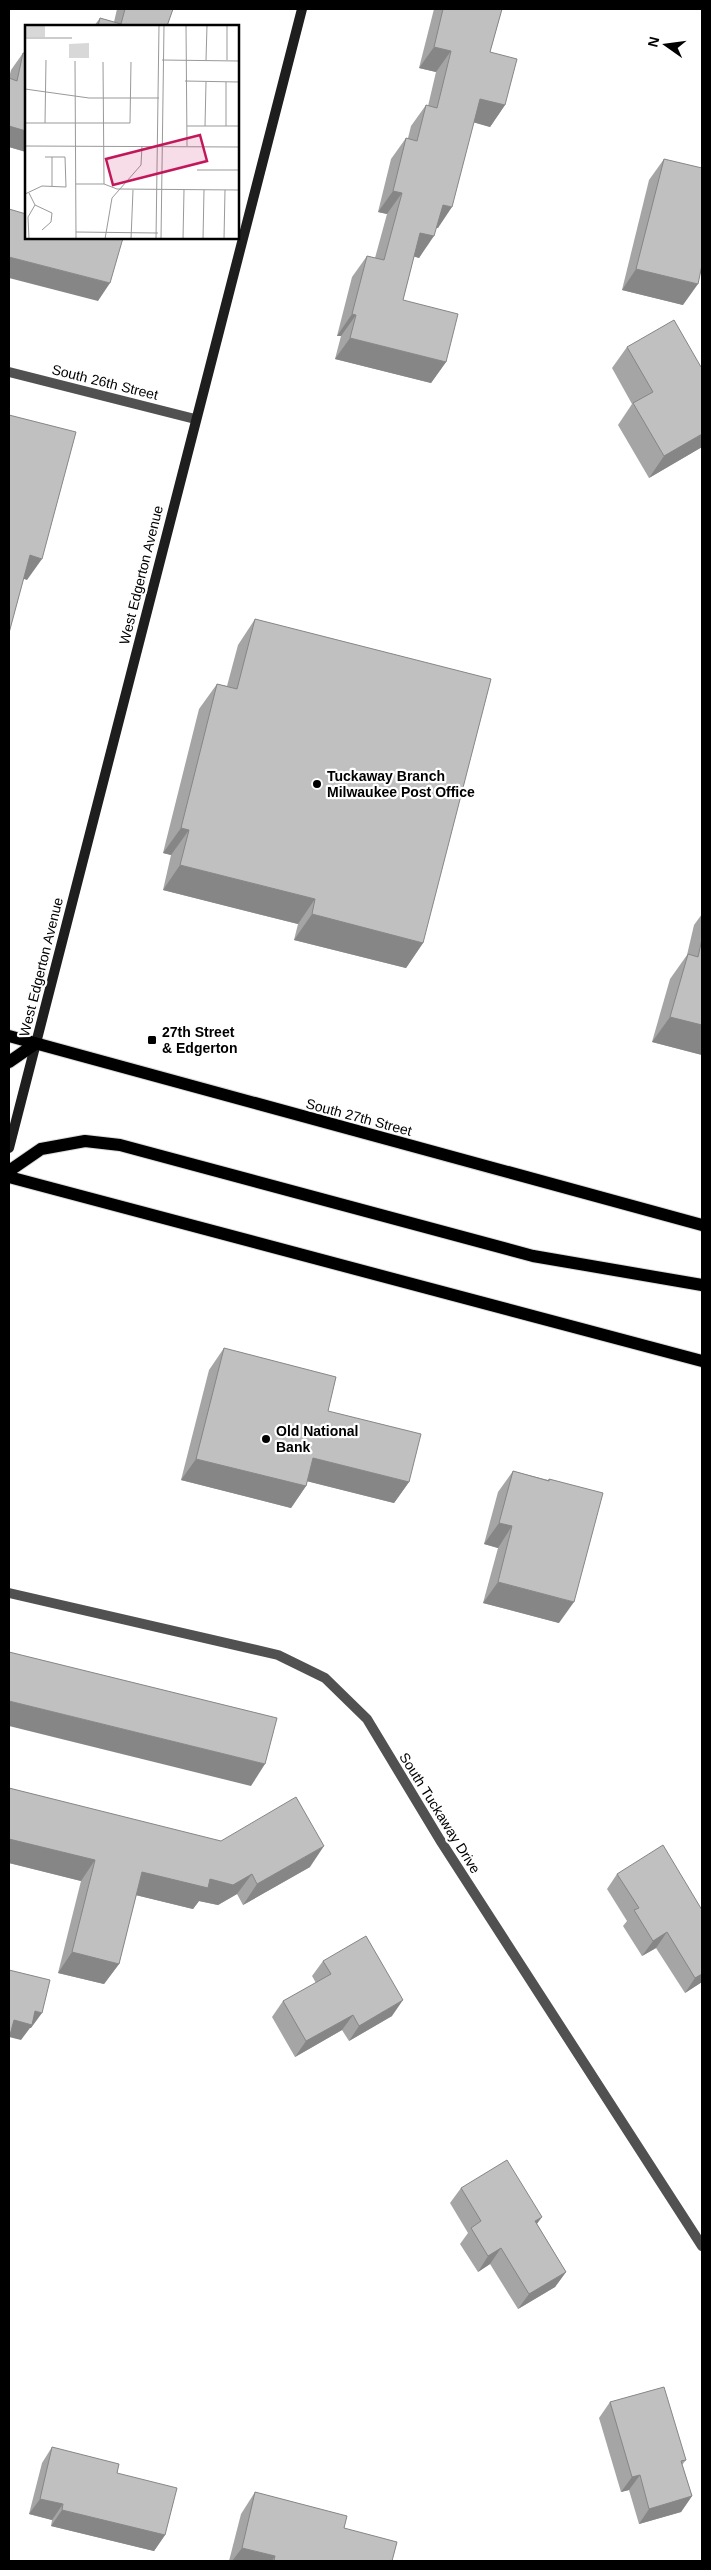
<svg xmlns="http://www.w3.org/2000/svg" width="711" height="2570" viewBox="0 0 711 2570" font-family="Arial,sans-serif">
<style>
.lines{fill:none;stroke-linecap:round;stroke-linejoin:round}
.primary-casing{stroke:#dbdbdb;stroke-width:14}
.street{stroke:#515151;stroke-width:10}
.secondary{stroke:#1e1e1e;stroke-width:10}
.primary{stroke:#000;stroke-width:12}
.wall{fill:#a5a5a5}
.shaded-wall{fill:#868686}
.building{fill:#c0c0c0;stroke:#868686}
.poi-dot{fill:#000;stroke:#fff;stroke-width:2}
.labels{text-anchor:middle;stroke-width:4.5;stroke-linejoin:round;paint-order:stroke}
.street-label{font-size:14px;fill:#000;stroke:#fff}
.poi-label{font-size:14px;font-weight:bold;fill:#000;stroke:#fff;text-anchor:start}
.inset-road{fill:none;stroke:#999;stroke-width:1}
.view{fill:#c2185b;fill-opacity:0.15;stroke:#c2185b;stroke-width:2.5}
.inset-edge{fill:none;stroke:#000;stroke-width:2.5}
</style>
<rect width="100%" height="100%" fill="#fff"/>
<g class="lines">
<defs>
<g id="primary">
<polyline points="9,1036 702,1225"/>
<polyline points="9,1062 35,1044"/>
<polyline points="9,1171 41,1149 85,1141 120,1145 533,1256 702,1285"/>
<polyline points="9,1177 702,1361"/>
</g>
</defs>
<use href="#primary" class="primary-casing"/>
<g class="street">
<polyline points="9,372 195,419"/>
<polyline points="9,1593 278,1655 325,1678 367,1719 440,1840 702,2246"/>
</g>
<polyline class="secondary" points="9,1148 302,9"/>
<use href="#primary" class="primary"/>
</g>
<g class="wall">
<polygon points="117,9 173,9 167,26 94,26 100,18 114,22"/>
<polygon points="434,9 502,9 490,52 505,105 490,127 474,122 438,228 436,228 419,258 414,256 403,300 446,362 431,383 335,359 341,336 337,336 352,277 367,256 375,258 387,214 378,212 391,159 406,138 408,138 411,126 426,105 428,106 436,72 419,68"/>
<polygon points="23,53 26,53 26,152 9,147 9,78 11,70"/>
<polygon points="664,159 683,305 622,290 649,180"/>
<polygon points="627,347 702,447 649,478 618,425 632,404 612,368"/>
<polygon points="255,619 423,943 406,968 294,940 298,924 163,890 171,855 163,853 199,709 217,684 227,686 238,645"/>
<polygon points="702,914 702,1055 652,1042 670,979 687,955 694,925"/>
<polygon points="224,1348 328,1411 409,1482 394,1503 307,1481 306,1486 291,1508 181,1480 209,1370"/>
<polygon points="513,1471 548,1480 549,1479 559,1623 483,1603 498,1548 484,1544 498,1492"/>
<polygon points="9,1788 310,1867 243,1905 237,1894 218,1905 199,1901 193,1909 136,1895 119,1964 104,1984 58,1973 81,1881 9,1863"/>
<polygon points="617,1874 702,1910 702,1982 685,1993 656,1948 642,1956 623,1926 627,1921 607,1889"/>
<polygon points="323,1961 392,2016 349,2041 342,2030 295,2057 272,2017 283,2001 316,1983 312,1976"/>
<polygon points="461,2188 537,2224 566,2272 555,2287 518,2309 490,2264 478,2272 460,2244 468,2233 450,2203"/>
<polygon points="610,2402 686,2460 682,2465 692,2496 681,2512 639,2524 629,2490 621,2492 599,2418"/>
<polygon points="52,2447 117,2473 165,2535 154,2551 51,2526 52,2520 29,2514 42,2463"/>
<polygon points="255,2492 344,2528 392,2561 229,2561 241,2514"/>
</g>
<g class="shaded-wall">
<polygon points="434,47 451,51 436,72 419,68"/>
<polygon points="480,99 505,105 490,127 465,120"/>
<polygon points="9,126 26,131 26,152 9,147"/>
<polygon points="393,191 402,193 387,214 378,212"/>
<polygon points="443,205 452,207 438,228 428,226"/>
<polygon points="420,233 434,236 419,258 405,254"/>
<polygon points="9,257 110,283 98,301 9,278"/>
<polygon points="636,269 698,284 683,305 622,290"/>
<polygon points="352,314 356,315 341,336 337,336"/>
<polygon points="350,338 446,362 431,383 335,359"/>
<polygon points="702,434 702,447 649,478 664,456"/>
<polygon points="30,555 42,559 27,580 15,576"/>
<polygon points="181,828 189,830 171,855 163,853"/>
<polygon points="180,865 315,899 298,924 163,890"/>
<polygon points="312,914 423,943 406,968 294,940"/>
<polygon points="670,1017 702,1025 702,1055 652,1042"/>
<polygon points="313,1458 409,1482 394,1503 298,1479"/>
<polygon points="196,1459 306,1486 291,1508 181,1480"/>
<polygon points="499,1523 512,1526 498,1548 484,1544"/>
<polygon points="498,1582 574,1602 559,1623 483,1603"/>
<polygon points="9,1701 265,1764 251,1786 9,1726"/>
<polygon points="9,1839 95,1860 81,1881 9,1863"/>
<polygon points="324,1846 310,1867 243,1905 257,1884"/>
<polygon points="142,1872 210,1879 252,1874 237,1894 218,1905 199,1901 193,1909 127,1893"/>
<polygon points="667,1932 656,1948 642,1956 653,1941"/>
<polygon points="72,1952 119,1964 104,1984 58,1973"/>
<polygon points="702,1974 702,1982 685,1993 695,1978"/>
<polygon points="403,2000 392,2016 349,2041 359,2026"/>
<polygon points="35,2011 42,2013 31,2028 30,2028 21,2040 9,2037 9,2028 14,2020"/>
<polygon points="353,2015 342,2030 295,2057 306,2041"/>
<polygon points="542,2217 531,2232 535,2221"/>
<polygon points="501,2248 490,2264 478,2272 488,2256"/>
<polygon points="566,2272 555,2287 518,2309 529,2294"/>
<polygon points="640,2475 629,2490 621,2492 632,2477"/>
<polygon points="692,2496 681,2512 639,2524 649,2509"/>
<polygon points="40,2499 63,2504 52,2520 29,2514"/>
<polygon points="62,2510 165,2535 154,2551 51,2526"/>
<polygon points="242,2548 275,2556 272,2561 232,2561"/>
</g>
<g class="building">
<polygon points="125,9 173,9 167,26 98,26 100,18 121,24"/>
<polygon points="443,9 502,9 490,52 517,59 505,105 480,99 452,207 443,205 434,236 420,233 403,300 458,314 446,362 350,338 356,315 352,314 367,256 384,260 402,193 393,191 406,138 417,141 426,105 437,108 451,51 434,47"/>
<polygon points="23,53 26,53 26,131 9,126 9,78 17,81"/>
<polygon points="664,159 702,168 702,265 698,284 636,269"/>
<polygon points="9,209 26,214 26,238 123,238 110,283 9,257"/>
<polygon points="674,320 701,367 702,367 702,434 664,456 633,403 653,392 627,347"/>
<polygon points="9,415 76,432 42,559 30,555 9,633"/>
<polygon points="255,619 491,679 423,943 312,914 315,899 180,865 189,830 181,828 217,684 237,689"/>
<polygon points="702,939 702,1025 670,1017 688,954 698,957"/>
<polygon points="224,1348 336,1377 328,1411 421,1434 409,1482 313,1458 306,1486 196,1459"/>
<polygon points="513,1471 549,1481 549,1479 603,1493 574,1602 498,1582 512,1526 499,1523"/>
<polygon points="9,1652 277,1718 265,1764 9,1701"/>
<polygon points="9,1788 221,1841 296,1797 324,1846 257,1884 252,1874 233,1885 210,1879 208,1888 142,1872 119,1964 72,1952 95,1860 9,1839"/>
<polygon points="663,1845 702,1910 702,1974 695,1978 667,1932 653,1941 634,1910 639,1908 617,1874"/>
<polygon points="366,1936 403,2000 359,2026 353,2015 306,2041 283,2001 331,1974 323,1961"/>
<polygon points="9,1970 50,1980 42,2013 35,2011 32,2025 14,2020 10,2035 9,2034"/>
<polygon points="507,2160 542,2217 535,2221 566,2272 529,2294 501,2248 488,2256 471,2228 481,2221 461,2188"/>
<polygon points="664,2387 686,2460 681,2461 692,2496 649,2509 640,2475 632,2477 610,2402"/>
<polygon points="52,2447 119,2464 117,2473 177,2488 165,2535 62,2510 63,2504 40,2499"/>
<polygon points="255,2492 347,2516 344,2528 397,2542 392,2561 274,2561 275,2556 242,2548"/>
</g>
<g class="poi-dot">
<circle cx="317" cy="784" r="5"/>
<rect x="147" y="1035" width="10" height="10" rx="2.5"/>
<circle cx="266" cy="1439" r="5"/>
</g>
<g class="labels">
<g class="street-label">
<text transform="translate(105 382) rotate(14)" y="5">South 26th Street</text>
<text transform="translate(141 575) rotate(-76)" y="5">West Edgerton Avenue</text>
<text transform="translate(41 967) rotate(-76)" y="5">West Edgerton Avenue</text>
<text transform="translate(359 1117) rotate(15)" y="5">South 27th Street</text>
<text transform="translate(440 1813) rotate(58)" y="5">South Tuckaway Drive</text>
</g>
<g class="poi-label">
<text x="327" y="781">Tuckaway Branch<tspan x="327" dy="16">Milwaukee Post Office</tspan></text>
<text x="162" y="1037">27th Street<tspan x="162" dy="16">&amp; Edgerton</tspan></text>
<text x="276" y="1436">Old National<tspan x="276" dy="16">Bank</tspan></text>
</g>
</g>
<g transform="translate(25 25)">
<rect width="214" height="214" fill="#fff"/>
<path d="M0,0H20V12H0ZM64,18V33H44V19Z" fill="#d8d8d8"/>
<path class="inset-road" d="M161,0L162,121M0,13H47M137,35L214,36M181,35L182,0M202,35V0M50,36L51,214M78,37L79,159M160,56L214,57M0,64L64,73H134M0,98H105L106,37M20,98L21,35M162,101H214M180,101L181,57M201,101V57M0,121L214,122M172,145H214M51,159H79L92,164L214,165M27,161V132M4,168L10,180L27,188L26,197L17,205M0,169L17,161L41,162L40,132H20M51,207L133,208M4,214L3,192L10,180M80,214L87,173L116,140L117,121M106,214L108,165M131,214L134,0M136,214L139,0M158,214L159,165M178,214L179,165M199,214L200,165"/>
<path class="view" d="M175,110L182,136L88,160L81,134Z"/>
<rect width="214" height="214" class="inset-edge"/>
</g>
<rect width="711" height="2570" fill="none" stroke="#000000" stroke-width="20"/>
<g transform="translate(666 45) rotate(284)" stroke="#ffffff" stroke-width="4" paint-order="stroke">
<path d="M0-4L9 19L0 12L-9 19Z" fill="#000000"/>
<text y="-8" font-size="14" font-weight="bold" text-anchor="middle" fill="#000000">N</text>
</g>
</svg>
